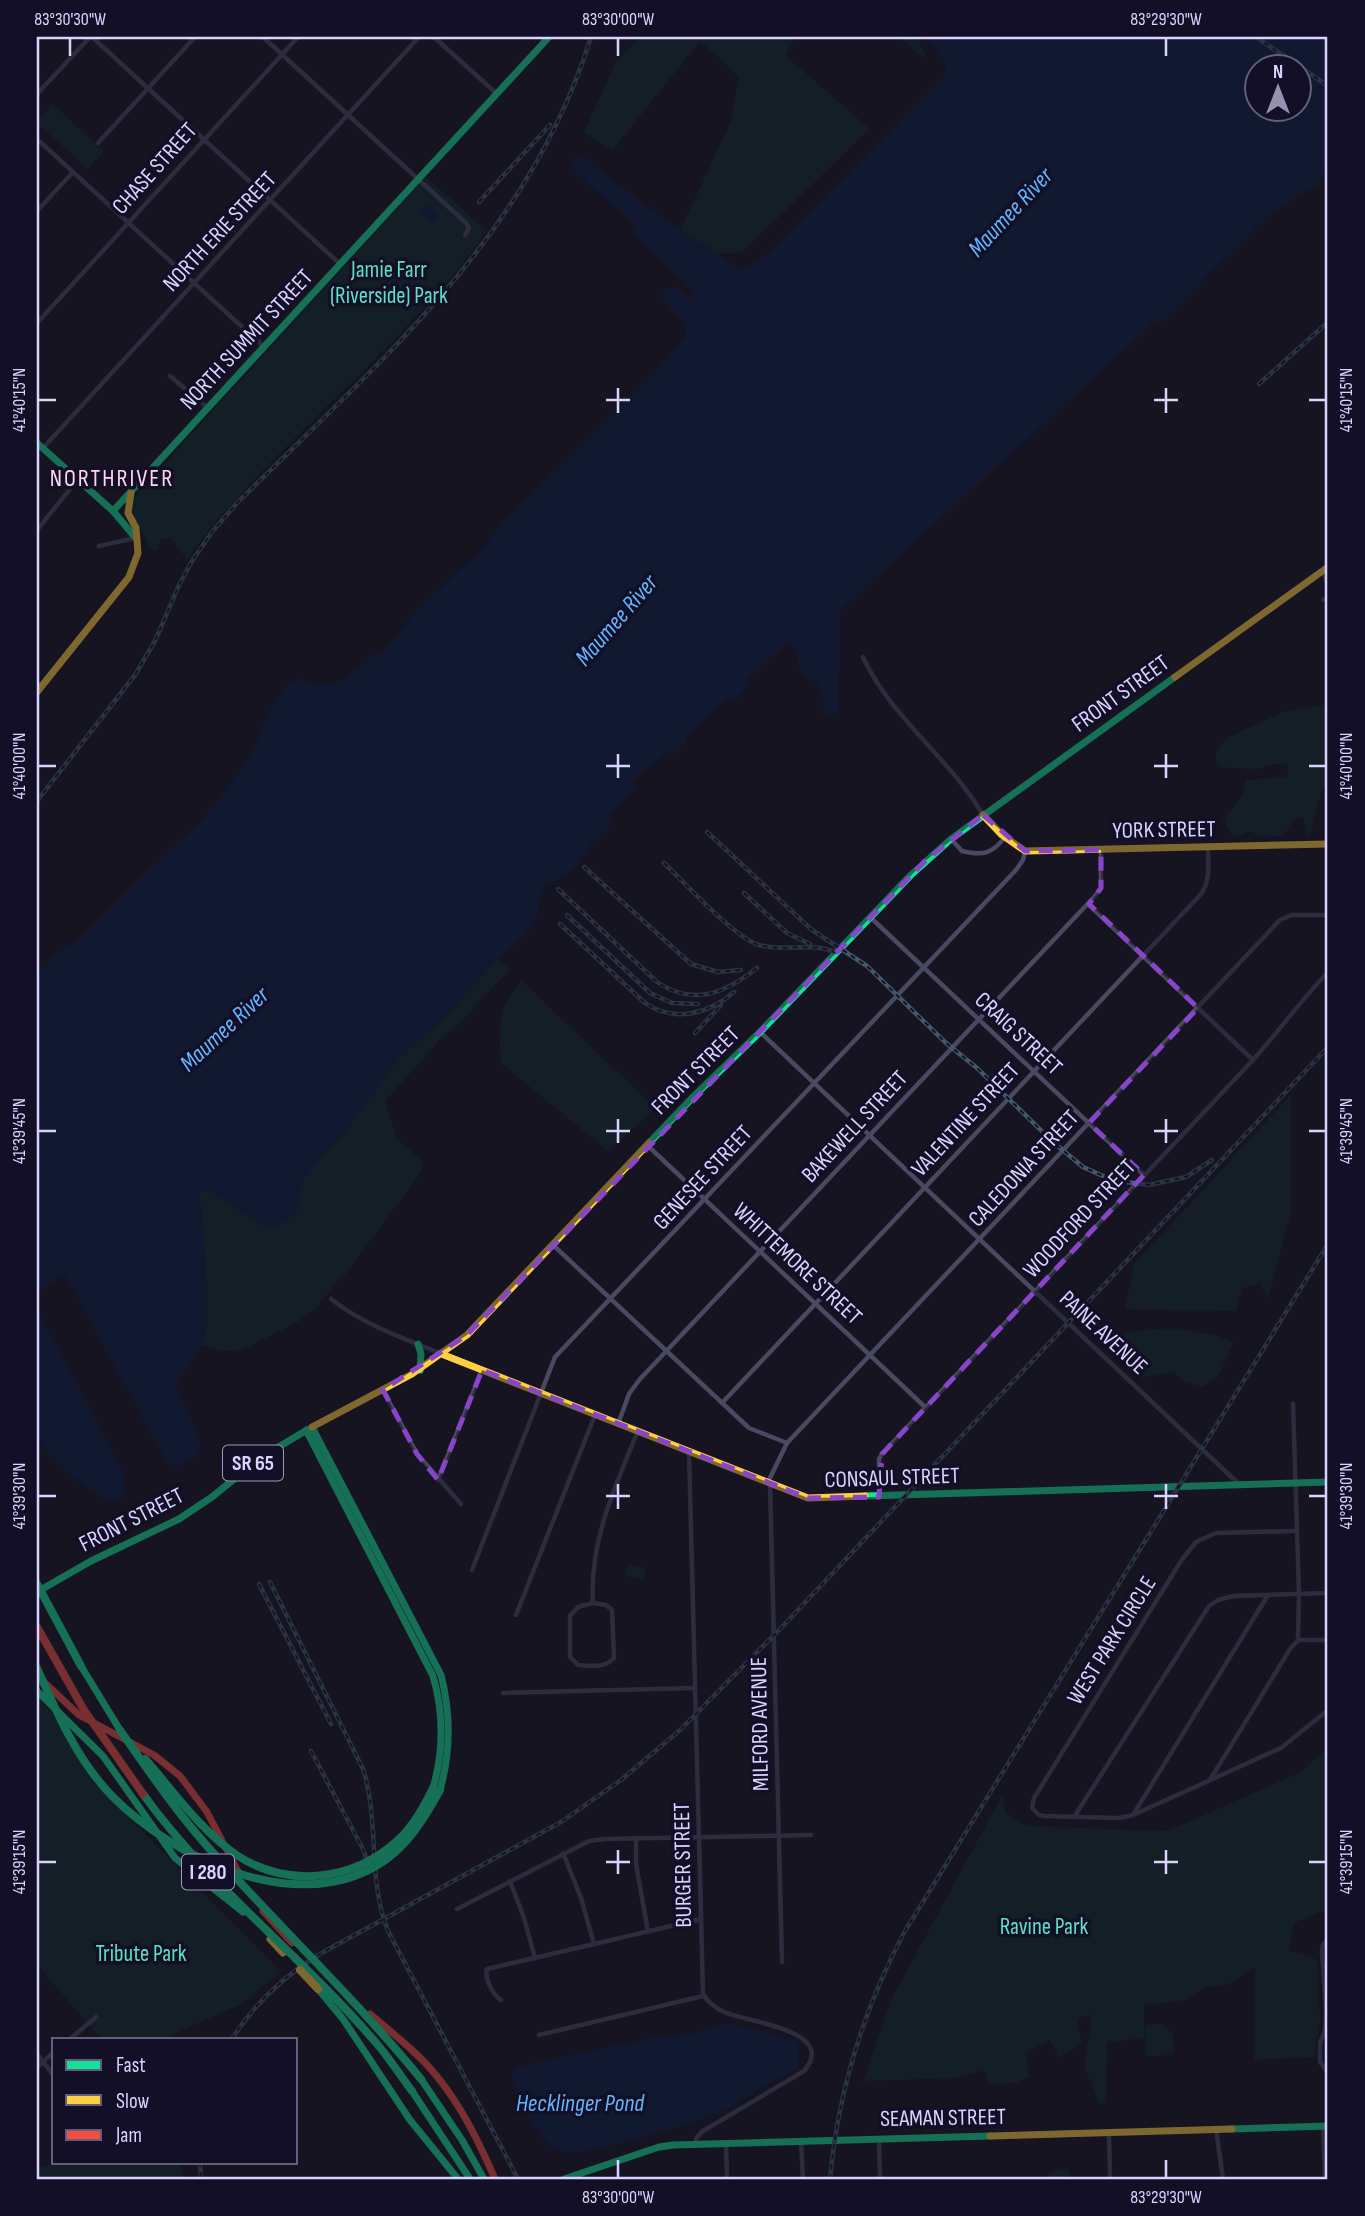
<svg xmlns="http://www.w3.org/2000/svg" width="1365" height="2216" viewBox="0 0 1365 2216" font-family="'Sofia Sans Condensed',sans-serif">
<style>
.green{fill:#132c2d}
.water{fill:#0d2144;fill-rule:evenodd}
.lines{fill:none;stroke-linecap:round;stroke-linejoin:round}
.street{stroke:#4a4962;stroke-width:4.5}
.fast{stroke:#16e098;stroke-width:7}
.slow{stroke:#ffcf43;stroke-width:7}
.jam{stroke:#f24e42;stroke-width:7}
.rail-casing{stroke:#43596b;stroke-width:4.5}
.rail{stroke:#130f26;stroke-width:2;stroke-dasharray:5;stroke-linecap:butt}
.fast-bridge{stroke:#16e098;stroke-width:8}
.slow-bridge{stroke:#ffcf43;stroke-width:8}
.jam-bridge{stroke:#f24e42;stroke-width:8}
.marked{fill:none;stroke:#8945c9;stroke-width:5;stroke-dasharray:14 9;stroke-linejoin:round}
.ticks{fill:none;stroke:#d9d4ff;stroke-width:2.5}
.labels{text-anchor:middle;stroke-width:7;stroke-linejoin:round;paint-order:stroke}
.shield{fill:#130f26;stroke:#9e99be;stroke-width:2}
.shield-label{font-size:21px;font-weight:bold;fill:#d9d4ff}
.street-label{font-size:23px;fill:#d9d4ff;stroke:#130f26}
.park-label{font-size:23px;fill:#5fe0c0;stroke:#130f26}
.water-label{font-size:24px;font-style:italic;fill:#62b6ff;stroke:#130f26}
.neighbourhood-label{font-size:24px;letter-spacing:2px;fill:#ffd6f0;stroke:#130f26}
.neatline{fill:none;stroke:#d9d4ff;stroke-width:2.5}
.ticks-label{font-size:18px;text-anchor:middle;fill:#d9d4ff}
</style>
<rect width="100%" height="100%" fill="#161421"/>
<g class="green">
<polygon points="641,37 796,37 785,55 870,129 741,253 719,253 680,231 731,121 739,76 700,41 612,151 584,132 616,62"/>
<polygon points="898,37 917,37 927,60"/>
<polygon points="52,104 104,151 88,169 37,123"/>
<path d="M426,177L487,231C432,307 363,370 297,436C258,475 218,513 187,560L171,538L162,539L159,542L158,551L149,549C147,528 124,520 135,496Z"/>
<path d="M1328,687V780L1320,795L1310,836L1306,832L1304,821L1299,817L1293,821L1283,836L1260,837L1250,831L1240,836L1232,835C1220,814 1226,817 1239,801C1244,795 1243,786 1247,780L1287,777L1288,765L1273,764L1256,769L1220,767L1216,762V752L1223,742L1231,736L1285,711L1324,705Z"/>
<polygon points="498,959 510,970 453,1029 447,1032 385,1101 397,1139 423,1161 422,1171 341,1280 338,1279 319,1305 299,1321 242,1350 225,1351 202,1346 207,1326 206,1261 200,1197 201,1192 209,1190 262,1226 300,1205 301,1190 304,1178 346,1131 397,1061 445,1017"/>
<path d="M522,981L655,1108L608,1151L501,1063C499,1030 496,1007 522,981Z"/>
<polygon points="1291,1095 1291,1212 1268,1298 1260,1283 1243,1288 1236,1311 1125,1309 1134,1264"/>
<polygon points="939,1140 948,1147 935,1161 927,1153"/>
<path d="M1151,1329C1178,1330 1209,1329 1233,1343L1218,1377L1203,1387L1185,1382L1174,1372L1140,1378C1128,1366 1108,1355 1113,1336Z"/>
<polygon points="627,1565 645,1568 644,1579 625,1576"/>
<polygon points="37,1697 53,1714 93,1782 282,1972 239,2005 162,2039 102,2039 37,1965"/>
<polygon points="1328,1748 1328,1909 1294,1923 1289,1950 1318,1960 1320,2025 1316,2042 1315,2057 1254,2060 1255,1967 1227,1985 1205,1987 1187,2000 1144,2005 1144,2038 1107,2042 1106,2103 1099,2103 1084,2066 1091,2026 1090,2014 1077,2019 1082,2043 1059,2058 1050,2040 1026,2052 1029,2077 1015,2083 988,2084 985,2070 955,2078 863,2081 891,2000 1003,1794 1005,1813 1027,1826 1168,1831 1299,1773"/>
<polygon points="1161,2024 1173,2034 1174,2055 1148,2056 1145,2053 1145,2025"/>
<polygon points="66,2162 182,2162 183,2179 37,2179 37,2168"/>
<polygon points="1068,2168 1071,2179 1047,2179 1050,2171"/>
</g>
<g class="water">
<path d="M922,37H1328V158L1326,171L1317,185L1286,204L1257,225L1243,242L1208,273L1195,289L1158,325L1152,320L1148,324L1150,326L840,610L838,710L833,715L828,716L822,713L824,700L819,684C814,681 808,680 804,675C796,665 800,650 790,641L746,680L749,684L734,700L729,697L685,737L687,741L674,755L668,751L631,783L637,788L609,815L613,820L605,832L592,842L576,867L562,878L546,884L542,892L536,920L528,931L491,966L445,1017L397,1061L346,1131L305,1178L297,1213L281,1224L272,1227L262,1226L209,1191L201,1192L200,1197L206,1261V1336L202,1346L176,1384C179,1400 203,1436 200,1449C197,1458 186,1462 178,1467L165,1459L65,1274L37,1292V976L52,958L85,933L145,873L201,822L243,768L256,744L270,710L287,685L296,679L322,685L335,683L345,679L372,657L385,649L421,607L485,547L505,521L654,374L687,335C687,320 668,309 661,296L664,289L676,287L690,299L695,292L632,232L636,226L573,169L571,163L577,156L583,157C626,190 668,224 715,251C722,256 729,264 737,267C749,269 762,257 771,251L947,74C946,59 934,44 922,37ZM1256,66H1298V108H1256Z"/>
<polygon points="426,204 439,216 432,224 419,212"/>
<path d="M37,1309L124,1473V1497L112,1503C83,1485 53,1465 37,1434Z"/>
<path d="M726,2024L750,2028L796,2041L799,2045L798,2066L794,2071C779,2078 765,2086 751,2093C743,2097 737,2104 729,2108C704,2120 587,2157 563,2152C542,2147 515,2095 512,2074L516,2067L661,2036L697,2033L706,2027Z"/>
</g>
<g class="lines">
<g class="street">
<polyline points="92,37 340,264"/>
<polyline points="263,37 466,223 469,228 465,235"/>
<polyline points="434,37 497,94"/>
<polyline points="37,94 90,37"/>
<polyline points="37,139 264,347"/>
<polyline points="98,143 195,37"/>
<polyline points="37,211 73,172"/>
<polyline points="37,323 298,37"/>
<polyline points="170,376 208,408"/>
<polyline points="43,448 419,37"/>
<polyline points="37,530 78,479"/>
<polyline points="99,546 135,538"/>
<polyline points="1323,571 1328,586"/>
<polyline points="1323,600 1328,598"/>
<path d="M863,657C891,718 950,758 983,815"/>
<path d="M951,839L962,851C983,856 992,854 1005,837"/>
<polyline points="1088,904 1253,1060"/>
<polyline points="870,917 1144,1175"/>
<polyline points="760,1032 1240,1485"/>
<polyline points="647,1145 925,1407"/>
<polyline points="553,1245 749,1428 787,1443"/>
<path d="M331,1299C364,1325 403,1338 442,1354"/>
<polyline points="383,1390 417,1454 461,1504"/>
<path d="M722,1403L1201,894C1211,880 1208,863 1208,847"/>
<polyline points="618,1424 629,1394 640,1379 1095,896 1101,888 1101,850"/>
<path d="M689,1452L703,1994C708,2002 715,2008 724,2012C746,2022 839,2030 804,2071L703,2131L697,2137L695,2144"/>
<polyline points="438,1480 482,1370"/>
<polyline points="768,1482 787,1443 1280,920 1292,915 1328,915"/>
<polyline points="770,1484 782,1962"/>
<path d="M879,1496V1459L882,1454L1253,1060C1279,1031 1301,1000 1328,972"/>
<polyline points="1296,1531 1216,1533 1196,1542 1181,1561 1034,1798 1032,1808 1039,1815 1045,1816 1120,1818 1133,1815 1281,1748 1328,1710"/>
<polyline points="472,1570 555,1357 1016,870 1023,860 1025,851"/>
<path d="M593,1603L606,1605L612,1610L614,1658C605,1668 591,1666 578,1665L570,1657V1616L578,1607Z"/>
<path d="M593,1603C589,1542 615,1487 638,1431"/>
<polyline points="516,1615 595,1415"/>
<polyline points="1298,1640 1328,1640"/>
<polyline points="503,1693 694,1688"/>
<polyline points="1210,1780 1290,1649 1298,1640 1299,1593 1293,1404"/>
<polyline points="1133,1815 1268,1595"/>
<polyline points="1074,1817 1209,1606 1218,1600 1233,1596 1328,1593"/>
<polyline points="636,1839 636,1864 648,1932"/>
<polyline points="563,1853 581,1898 594,1944"/>
<polyline points="510,1881 524,1918 535,1958"/>
<polyline points="457,1909 589,1841 605,1839 811,1835"/>
<polyline points="1328,1939 1323,1945 1322,1952 1326,2012 1325,2030 1320,2043 1320,2062 1328,2073"/>
<path d="M501,2000C493,1995 484,1978 487,1969L701,1919"/>
<polyline points="539,2035 703,1996"/>
<polyline points="70,2039 96,2017"/>
<polyline points="37,2054 54,2076"/>
<polyline points="37,2067 54,2052"/>
<polyline points="1323,2126 1325,2179"/>
<polyline points="1216,2129 1223,2179"/>
<polyline points="1109,2132 1110,2179"/>
<polyline points="879,2139 880,2179"/>
<polyline points="801,2141 803,2179"/>
<polyline points="726,2143 727,2179"/>
</g>
<g class="fast">
<polyline points="37,443 113,511 134,536"/>
<polyline points="113,511 549,37"/>
<polyline points="649,1143 694,1096 760,1032 911,875 951,839 1175,677"/>
<polyline points="418,1344 421,1354 420,1370"/>
<path d="M312,1427L441,1675C451,1714 451,1751 440,1790"/>
<path d="M306,1430L433,1676C444,1714 444,1750 433,1788"/>
<polyline points="865,1496 1328,1482"/>
<polyline points="37,1592 91,1561 179,1519 212,1497 260,1458 307,1430"/>
<polyline points="81,1666 120,1730"/>
<polyline points="37,1691 103,1756 175,1858 243,1912"/>
<polyline points="318,1989 343,2019 410,2120 458,2179"/>
<polyline points="421,2079 462,2140 484,2179"/>
<polyline points="412,2091 470,2179"/>
<polyline points="1232,2129 1328,2126"/>
<polyline points="564,2179 659,2147 673,2145 990,2136"/>
</g>
<g class="slow">
<polyline points="1175,677 1328,567"/>
<polyline points="37,692 129,577 138,553 136,528 128,513 131,493"/>
<polyline points="983,815 1002,835 1025,851 1328,844"/>
<polyline points="444,1355 808,1498 865,1496"/>
<polyline points="312,1427 412,1374 467,1335 649,1143"/>
<polyline points="270,1939 283,1953"/>
<polyline points="990,2136 1232,2129"/>
</g>
<g class="jam">
<polyline points="44,1682 79,1715 154,1755 180,1776 207,1812 241,1877"/>
<polyline points="263,1911 292,1943"/>
<path d="M370,2014C392,2033 416,2051 435,2074C461,2105 479,2142 495,2179"/>
</g>
<defs>
<g id="rail">
<polyline points="1256,37 1328,86"/>
<polyline points="479,202 550,125"/>
<polyline points="1259,384 1328,322"/>
<path d="M37,801L135,675L155,641L179,585L192,561L212,532L237,503C380,361 529,237 591,37"/>
<polyline points="707,832 812,930 867,966 946,1043 977,1068 1053,1142 1083,1167 1112,1180 1149,1185 1186,1177 1212,1160"/>
<path d="M664,863C684,882 736,939 759,945C785,952 810,942 835,952"/>
<polyline points="584,867 691,964 718,972 741,970"/>
<path d="M558,889L657,982C694,1007 725,993 757,968"/>
<polyline points="744,893 787,933 810,944"/>
<polyline points="567,915 650,993 672,1003 698,1004"/>
<path d="M560,924L645,1003C674,1023 709,1014 734,992"/>
<polyline points="695,1033 721,1005"/>
<path d="M270,1582L363,1769C380,1822 367,1879 388,1931L518,2179"/>
<polyline points="259,1584 331,1724"/>
<polyline points="311,1751 363,1849 369,1866"/>
<path d="M232,2039C254,2004 283,1977 318,1955L561,1822L621,1780L679,1731L781,1628L1328,1047"/>
<polyline points="200,2162 201,2179"/>
<path d="M830,2179C838,2092 864,2008 905,1931L1328,1244"/>
</g>
</defs>
<use href="#rail" class="rail-casing"/>
<use href="#rail" class="rail"/>
<g class="fast-bridge">
<polyline points="37,1584 81,1666"/>
<path d="M37,1668C57,1713 77,1760 112,1796C172,1857 292,1915 376,1866C406,1849 424,1819 440,1790"/>
<path d="M120,1730C148,1770 175,1810 207,1846C277,1925 354,1997 421,2079"/>
<path d="M145,1759C174,1792 201,1831 238,1856C288,1888 353,1881 397,1841C413,1827 424,1807 433,1788"/>
<path d="M143,1794C210,1887 303,1957 377,2044C390,2059 400,2075 412,2091"/>
</g>
<polyline class="slow-bridge" points="300,1970 318,1989"/>
<polyline class="jam-bridge" points="37,1627 84,1710 143,1794"/>
</g>
<path d="M0 0H1365V2216H0ZM983,815L1025,851L1101,850V888L1089,904L1198,1008L1089,1123L1144,1175L882,1454L879,1497L808,1498L482,1370L438,1480L417,1454L383,1390L467,1335L925,861Z" fill="#161421" fill-opacity=".55" fill-rule="evenodd"/>
<path class="marked" d="M983,815L1025,851L1101,850V888L1089,904L1198,1008L1089,1123L1144,1175L882,1454L879,1497L808,1498L482,1370L438,1480L417,1454L383,1390L467,1335L925,861Z"/>
<path class="ticks" d="M70,38V56M618,38V56M1166,38V56M618,388V413M1166,388V413M38,400H56M606,400H630M1154,400H1178M1309,400H1326M618,754V778M1166,754V778M38,766H56M606,766H630M1154,766H1178M1309,766H1326M618,1119V1143M1166,1119V1143M38,1131H56M606,1131H630M1154,1131H1178M1309,1131H1326M618,1484V1509M1166,1484V1509M38,1496H56M606,1496H630M1154,1496H1178M1309,1496H1326M618,1850V1874M1166,1850V1874M38,1862H56M606,1862H630M1154,1862H1178M1309,1862H1326M618,2160V2178M1166,2160V2178"/>
<g class="labels">
<g class="shield">
<rect x="223" y="1445.5" width="60" height="35" rx="5"/>
<rect x="182" y="1854.5" width="52" height="35" rx="5"/>
</g>
<g class="shield-label">
<text x="253" y="1470">SR 65</text>
<text x="208" y="1879">I 280</text>
</g>
<g class="street-label">
<text transform="translate(154 168) rotate(-48)" y="8">CHASE STREET</text>
<text transform="translate(219 231) rotate(-47)" y="8">NORTH ERIE STREET</text>
<text transform="translate(246 339) rotate(-47)" y="8">NORTH SUMMIT STREET</text>
<text transform="translate(1120 693) rotate(-36)" y="8">FRONT STREET</text>
<text transform="translate(1164 829) rotate(-1)" y="8">YORK STREET</text>
<text transform="translate(1019 1033) rotate(43)" y="8">CRAIG STREET</text>
<text transform="translate(695 1070) rotate(-45)" y="8">FRONT STREET</text>
<text transform="translate(965 1119) rotate(-47)" y="8">VALENTINE STREET</text>
<text transform="translate(854 1126) rotate(-47)" y="8">BAKEWELL STREET</text>
<text transform="translate(1023 1168) rotate(-47)" y="8">CALEDONIA STREET</text>
<text transform="translate(702 1177) rotate(-47)" y="8">GENESEE STREET</text>
<text transform="translate(1079 1218) rotate(-47)" y="8">WOODFORD STREET</text>
<text transform="translate(798 1263) rotate(43)" y="8">WHITTEMORE STREET</text>
<text transform="translate(1104 1332) rotate(43)" y="8">PAINE AVENUE</text>
<text transform="translate(892 1477) rotate(-2)" y="8">CONSAUL STREET</text>
<text transform="translate(131 1519) rotate(-27)" y="8">FRONT STREET</text>
<text transform="translate(1111 1640) rotate(-58)" y="8">WEST PARK CIRCLE</text>
<text transform="translate(759 1724) rotate(-91)" y="8">MILFORD AVENUE</text>
<text transform="translate(682 1865) rotate(-91)" y="8">BURGER STREET</text>
<text transform="translate(943 2117) rotate(-1)" y="8">SEAMAN STREET</text>
</g>
<g class="park-label">
<text x="389" y="277">Jamie Farr<tspan x="389" dy="26">(Riverside) Park</tspan></text>
<text x="1044" y="1934">Ravine Park</text>
<text x="141" y="1961">Tribute Park</text>
</g>
<g class="water-label">
<text transform="translate(1010 212) rotate(-47)" y="8">Maumee River</text>
<text transform="translate(616 620) rotate(-49)" y="8">Maumee River</text>
<text transform="translate(224 1029) rotate(-43)" y="8">Maumee River</text>
<text x="580" y="2111">Hecklinger Pond</text>
</g>
<g class="neighbourhood-label">
<text x="112" y="486">NORTHRIVER</text>
</g>
</g>
<rect width="1365" height="2216" fill="none" stroke="#130f26" stroke-width="77"/>
<rect x="52" y="2038" width="245" height="126" fill="#130f26" stroke="#625e7d" stroke-width="2"/>
<rect x="66" y="2060" width="35" height="10" fill="#16e098" stroke="#625e7d" stroke-width="2"/>
<text x="116" y="2072" font-size="21" fill="#d9d4ff">Fast</text>
<rect x="66" y="2095" width="35" height="10" fill="#ffcf43" stroke="#625e7d" stroke-width="2"/>
<text x="116" y="2108" font-size="21" fill="#d9d4ff">Slow</text>
<rect x="66" y="2130" width="35" height="10" fill="#f24e42" stroke="#625e7d" stroke-width="2"/>
<text x="116" y="2142" font-size="21" fill="#d9d4ff">Jam</text>
<g transform="translate(1278 88)"><circle r="33" fill="#130f26" stroke="#625e7d" stroke-width="2"/>
<path d="M0-5L12 26L0 18L-12 26Z" fill="#9591b1"/>
<text y="-10" font-size="19" font-weight="bold" text-anchor="middle" fill="#d9d4ff">N</text>
</g>
<rect x="38" y="38" width="1288" height="2140" class="neatline"/>
<g class="ticks-label">
<text x="70" y="25">83°30'30"W</text>
<text x="618" y="25">83°30'00"W</text>
<text x="1166" y="25">83°29'30"W</text>
<text transform="translate(19 400) rotate(-90)" y="6">41°40'15"N</text>
<text transform="translate(1346 400) rotate(-90)" y="6">41°40'15"N</text>
<text transform="translate(19 766) rotate(-90)" y="6">41°40'00"N</text>
<text transform="translate(1346 766) rotate(-90)" y="6">41°40'00"N</text>
<text transform="translate(19 1131) rotate(-90)" y="6">41°39'45"N</text>
<text transform="translate(1346 1131) rotate(-90)" y="6">41°39'45"N</text>
<text transform="translate(19 1496) rotate(-90)" y="6">41°39'30"N</text>
<text transform="translate(1346 1496) rotate(-90)" y="6">41°39'30"N</text>
<text transform="translate(19 1862) rotate(-90)" y="6">41°39'15"N</text>
<text transform="translate(1346 1862) rotate(-90)" y="6">41°39'15"N</text>
<text x="618" y="2203">83°30'00"W</text>
<text x="1166" y="2203">83°29'30"W</text>
</g>
</svg>
